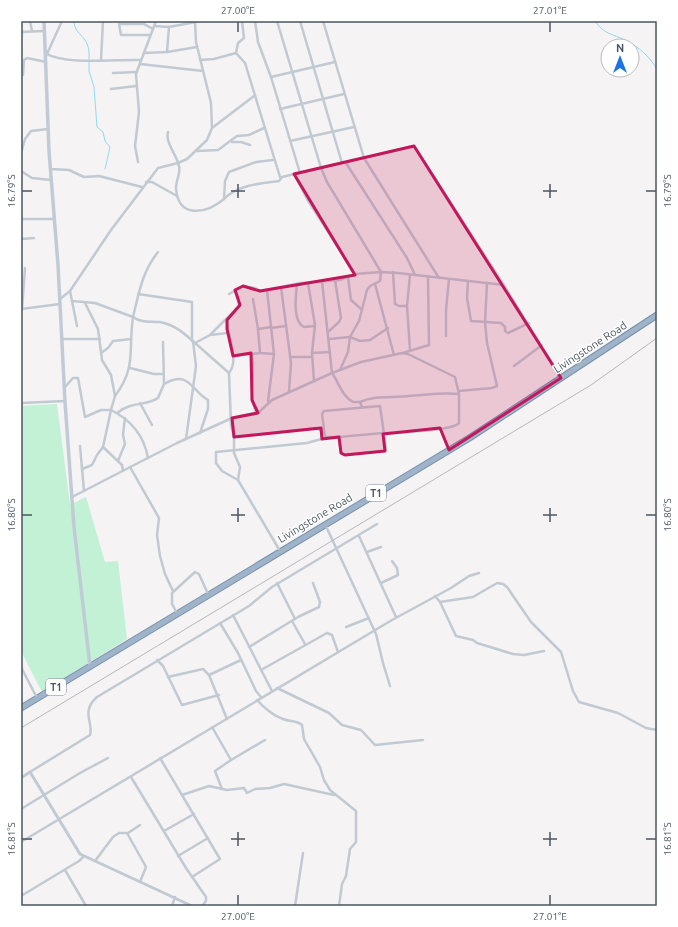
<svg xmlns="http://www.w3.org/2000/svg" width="678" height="927" viewBox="0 0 678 927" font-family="Ubuntu,sans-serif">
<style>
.green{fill:#c3f1d5}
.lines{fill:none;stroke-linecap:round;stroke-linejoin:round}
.stream{stroke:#90daee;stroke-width:1}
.trunk-casing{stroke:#7690ad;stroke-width:7}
.minor{stroke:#c1cad2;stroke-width:2.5}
.tertiary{stroke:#c1cad2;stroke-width:3}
.secondary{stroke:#c1cbd6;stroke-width:3.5}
.trunk{stroke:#9fb4c9;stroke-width:5}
.rail{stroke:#b5b8bd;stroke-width:1}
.marked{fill:#c2185b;fill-opacity:0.2;stroke:#c2185b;stroke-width:3;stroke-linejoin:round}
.ticks{fill:none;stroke:#4a5661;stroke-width:1.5}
.labels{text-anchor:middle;stroke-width:3;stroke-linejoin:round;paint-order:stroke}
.shield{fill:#fff;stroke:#808990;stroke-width:1}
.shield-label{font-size:10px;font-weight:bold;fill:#4a5661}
.street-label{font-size:11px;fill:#4a5661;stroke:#fff}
.neatline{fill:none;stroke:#4a5661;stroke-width:1.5}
.ticks-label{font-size:10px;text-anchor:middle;fill:#4a5661}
</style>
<rect width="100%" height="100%" fill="#f5f3f3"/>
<polygon class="green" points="57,404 70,505 86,497 105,562 118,561 127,639 42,692 21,651 21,406"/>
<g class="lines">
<g class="stream">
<path d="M74,21C74,37 91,34 89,59"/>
<path d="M595,21C603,34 613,34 625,40C639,47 649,56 657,69"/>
<polyline points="89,62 89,71 94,87 97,127 103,132 105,141 110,147 105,169"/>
</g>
<defs>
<polyline id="trunk" points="21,708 471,437 657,315"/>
</defs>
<use href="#trunk" class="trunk-casing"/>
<g class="minor">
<polyline points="30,21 32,31"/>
<polyline points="242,21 244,38 238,43 236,53 245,63 280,177"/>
<polyline points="255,21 258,42 271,77 300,173"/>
<polyline points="277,21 321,168 327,182 381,272 380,281 370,286 367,290 359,321 350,337 360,341 370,340 388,328"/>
<polyline points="300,21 342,163"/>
<polyline points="323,21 364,158 439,278"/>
<polyline points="154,26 169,27"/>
<polyline points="21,32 44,31"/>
<polyline points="150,35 121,35 119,24 144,24 153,29"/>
<polyline points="197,47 167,52 169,27 201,21"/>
<polyline points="144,53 167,52"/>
<path d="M47,54C65,65 118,59 141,60"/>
<polyline points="46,56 62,21"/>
<polyline points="101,60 103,21"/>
<polyline points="200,60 214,59 236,53"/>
<polyline points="140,64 203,71"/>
<polyline points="113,73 137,72"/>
<polyline points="21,74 23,75 24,60 27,58 46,62"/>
<polyline points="271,77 335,62"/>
<polyline points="111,89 136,86"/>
<polyline points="280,109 344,94"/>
<polyline points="212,128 254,96"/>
<path d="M168,132C165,143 177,155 179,166C181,173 176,180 176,188C178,219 206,214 224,199L225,181L229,172L256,162L273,160"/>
<polyline points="290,141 354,127"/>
<polyline points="232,142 241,142 250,145"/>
<polyline points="197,151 218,150 237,136 249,135 264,128"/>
<polyline points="21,153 25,139 31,131 48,129"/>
<polyline points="138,162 135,146 139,112 136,74 156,21"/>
<polyline points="346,163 407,258 415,275"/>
<polyline points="50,169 69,170 84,177 99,176 142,187"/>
<polyline points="21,171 32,178 51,180"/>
<polyline points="146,182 152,182 177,196"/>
<path d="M224,199C237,185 262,183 279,181L282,177L414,146L504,285"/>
<polyline points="21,219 54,219"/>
<polyline points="21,239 34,238"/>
<polyline points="393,272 395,304 399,306 407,306"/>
<polyline points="355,274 381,272 398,273 504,285 560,377"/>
<polyline points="410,275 407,306 410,350"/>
<polyline points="348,277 351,300 361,309"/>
<path d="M322,281L332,373C339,383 342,396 353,402H360L362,407"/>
<polyline points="468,281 467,298 471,321 501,323 505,327 505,331 508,333 529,323"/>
<polyline points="308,283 315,325 312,353 314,381"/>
<path d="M297,284C296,295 292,321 304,327L314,326"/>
<polyline points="375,284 394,355"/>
<polyline points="281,287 291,363 289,392"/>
<polyline points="235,290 238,297 239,306 210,335 195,343 229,373 231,425 234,437 234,453 240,467 238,480"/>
<polyline points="267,290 274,354"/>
<path d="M70,291L72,301L95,303L133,317C139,293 142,272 158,252"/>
<polyline points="138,294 192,302 192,341"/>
<polyline points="229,294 243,286 255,288 261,291 300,283 340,280 355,274 307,199 294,174"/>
<polyline points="60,299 70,291 111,230 158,168 178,163 187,159 207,140 212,128 211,103 196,42 195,21"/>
<polyline points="72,301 77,326"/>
<path d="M85,303L98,329L102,360L111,375L115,396C137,367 128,350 133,317C141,323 150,321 160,322C175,325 184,333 195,343"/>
<polyline points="21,309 60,304"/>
<polyline points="22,309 25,268"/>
<path d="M227,320C227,335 240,360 229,373"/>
<polyline points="271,328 286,326"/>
<polyline points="258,329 271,327"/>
<polyline points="329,331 339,322 341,318 335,280"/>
<polyline points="210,335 228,333"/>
<polyline points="446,336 446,310 449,279"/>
<polyline points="62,339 100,339"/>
<polyline points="329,339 350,337 348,352 340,370"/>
<polyline points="101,353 108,348 113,341 131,339"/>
<polyline points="251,353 253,363 252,400 256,413"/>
<polyline points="260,353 274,354 268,401"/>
<polyline points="312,353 330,352"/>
<polyline points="403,353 429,345 428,277"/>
<polyline points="233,356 260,353 258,329 253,299"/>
<polyline points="291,357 312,357"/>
<polyline points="514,366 542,345"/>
<polyline points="130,368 154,374 163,374"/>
<path d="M164,384C189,370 190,389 208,400V409L200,433"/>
<polyline points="65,387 73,378 78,378 85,417 101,410 111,410 103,447 122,465 123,471"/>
<polyline points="459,391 492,388 497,386 487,343 485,322 487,283"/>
<path d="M115,396L111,410C131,420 144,435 148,458"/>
<polyline points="21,403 65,401"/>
<polyline points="140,403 152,425"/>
<path d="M117,413C132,401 147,406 158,398L164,384L163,342"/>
<polyline points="440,428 449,450"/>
<polyline points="234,437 316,428 321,431 322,439"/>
<path d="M339,437H325L322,414L324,411L380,406L386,448L385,451L343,455L341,453L339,437L383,433H391C403,432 453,431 459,423V394C442,392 426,395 409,396C393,398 375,395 360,402"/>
<polyline points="186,439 196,366 193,341"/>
<polyline points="80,446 84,491"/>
<polyline points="118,461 125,444 123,435 125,418"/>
<polyline points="130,467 159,518 157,535 160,556 165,574 173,591"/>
<polyline points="82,469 92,465 97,455 103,447"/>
<polyline points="72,497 177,443 232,418 259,412 272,400 332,373 361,362 402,353 408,354 455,377 459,394"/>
<polyline points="325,524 376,634 383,663 390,686"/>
<polyline points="359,536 396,617"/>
<polyline points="280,551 238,480 222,471 216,463 216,452 307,443 325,438"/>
<polyline points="367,552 381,547"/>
<polyline points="277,583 295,619"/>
<polyline points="381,583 398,575 397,568 392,561"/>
<polyline points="435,596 440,602 456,636 473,640 477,643 513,654 524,655 544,651"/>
<polyline points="440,602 473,597 497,583 503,584 507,587 531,622 561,652 573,691 579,702 618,713 646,728 657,730"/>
<polyline points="177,613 172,604 172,593 195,572 199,574 208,594"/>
<polyline points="233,615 272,691"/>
<polyline points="292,621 305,644"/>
<polyline points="220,623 238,653 256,691 261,697"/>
<polyline points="346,627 369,618"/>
<polyline points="249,647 298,617 319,607 320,602 313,583"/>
<polyline points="157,660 163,666 182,705 219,695"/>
<polyline points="21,667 37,698"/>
<polyline points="261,670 327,633 332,635 338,652"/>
<polyline points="168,677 203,669 209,675"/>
<polyline points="277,688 329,713 342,725 361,730 375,745 423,740"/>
<path d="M257,700C263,707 274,716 283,719C290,722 296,720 302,725L304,739L320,767L324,780L330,790L356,811V842L350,849L346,876L342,884L339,906"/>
<polyline points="227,719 209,675 241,660"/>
<polyline points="212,727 231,760 265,740"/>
<polyline points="160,758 220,859 192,877"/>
<path d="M30,772L90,735C94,723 80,712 97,697L249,606L272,587L377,524"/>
<polyline points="131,777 186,868 206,897 206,901 202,906"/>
<polyline points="222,789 215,771 231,760"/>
<polyline points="182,795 209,786 227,790 244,788 247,793 255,789 270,788 284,784 334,795"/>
<polyline points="21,809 80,773 108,758"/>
<polyline points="164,831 194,814"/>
<polyline points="127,833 146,867 140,882"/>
<polyline points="21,842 392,620 451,588 469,576 479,573"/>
<polyline points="178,856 208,838"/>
<polyline points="95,861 113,837 119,833 128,833 140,825"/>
<polyline points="65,870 86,906"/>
<polyline points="21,896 79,861 84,856"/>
<polyline points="172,906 175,897"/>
<polyline points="295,906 303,853"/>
</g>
<polyline class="tertiary" points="21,778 30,772 80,854 192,906"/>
<polyline class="secondary" points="44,21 49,151 58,265 65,402 74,527 90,666"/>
<use href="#trunk" class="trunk"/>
<polyline class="rail" points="21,728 591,385 657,338"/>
</g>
<path class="marked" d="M414,146L561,378L449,450L440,428L383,434L385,451L345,455L341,453L339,437L322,439L321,428L234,437L232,418L258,413L252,400L251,353L233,356L227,329V320L240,305L235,290L243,286L260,291L355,275L294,174Z"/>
<path class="ticks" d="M238,22V32M550,22V32M238,184V198M550,184V198M22,191H32M231,191H245M543,191H557M646,191H656M238,508V522M550,508V522M22,515H32M231,515H245M543,515H557M646,515H656M238,832V846M550,832V846M22,839H32M231,839H245M543,839H557M646,839H656M238,895V905M550,895V905"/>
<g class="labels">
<g class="shield">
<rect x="366" y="485" width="20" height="16" rx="3"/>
<rect x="46" y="679" width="20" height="16" rx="3"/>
</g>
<g class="shield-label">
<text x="376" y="497">T1</text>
<text x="56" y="691">T1</text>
</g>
<g class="street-label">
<text transform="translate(590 347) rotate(-33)" y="4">Livingstone Road</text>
<text transform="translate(315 518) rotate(-31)" y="4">Livingstone Road</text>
</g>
</g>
<rect width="678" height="927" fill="none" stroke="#ffffff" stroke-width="44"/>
<g transform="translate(620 58)"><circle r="19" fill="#ffffff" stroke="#b7bbc0"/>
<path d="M0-3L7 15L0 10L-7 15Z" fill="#1a73e8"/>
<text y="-6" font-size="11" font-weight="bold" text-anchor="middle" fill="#4a5661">N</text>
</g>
<rect x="22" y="22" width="634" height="883" class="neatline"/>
<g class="ticks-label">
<text x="238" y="14">27.00°E</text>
<text x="550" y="14">27.01°E</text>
<text transform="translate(11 191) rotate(-90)" y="4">16.79°S</text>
<text transform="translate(667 191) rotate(-90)" y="4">16.79°S</text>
<text transform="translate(11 515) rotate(-90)" y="4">16.80°S</text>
<text transform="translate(667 515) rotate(-90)" y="4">16.80°S</text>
<text transform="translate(11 839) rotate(-90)" y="4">16.81°S</text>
<text transform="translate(667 839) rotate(-90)" y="4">16.81°S</text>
<text x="238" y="920">27.00°E</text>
<text x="550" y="920">27.01°E</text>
</g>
</svg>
